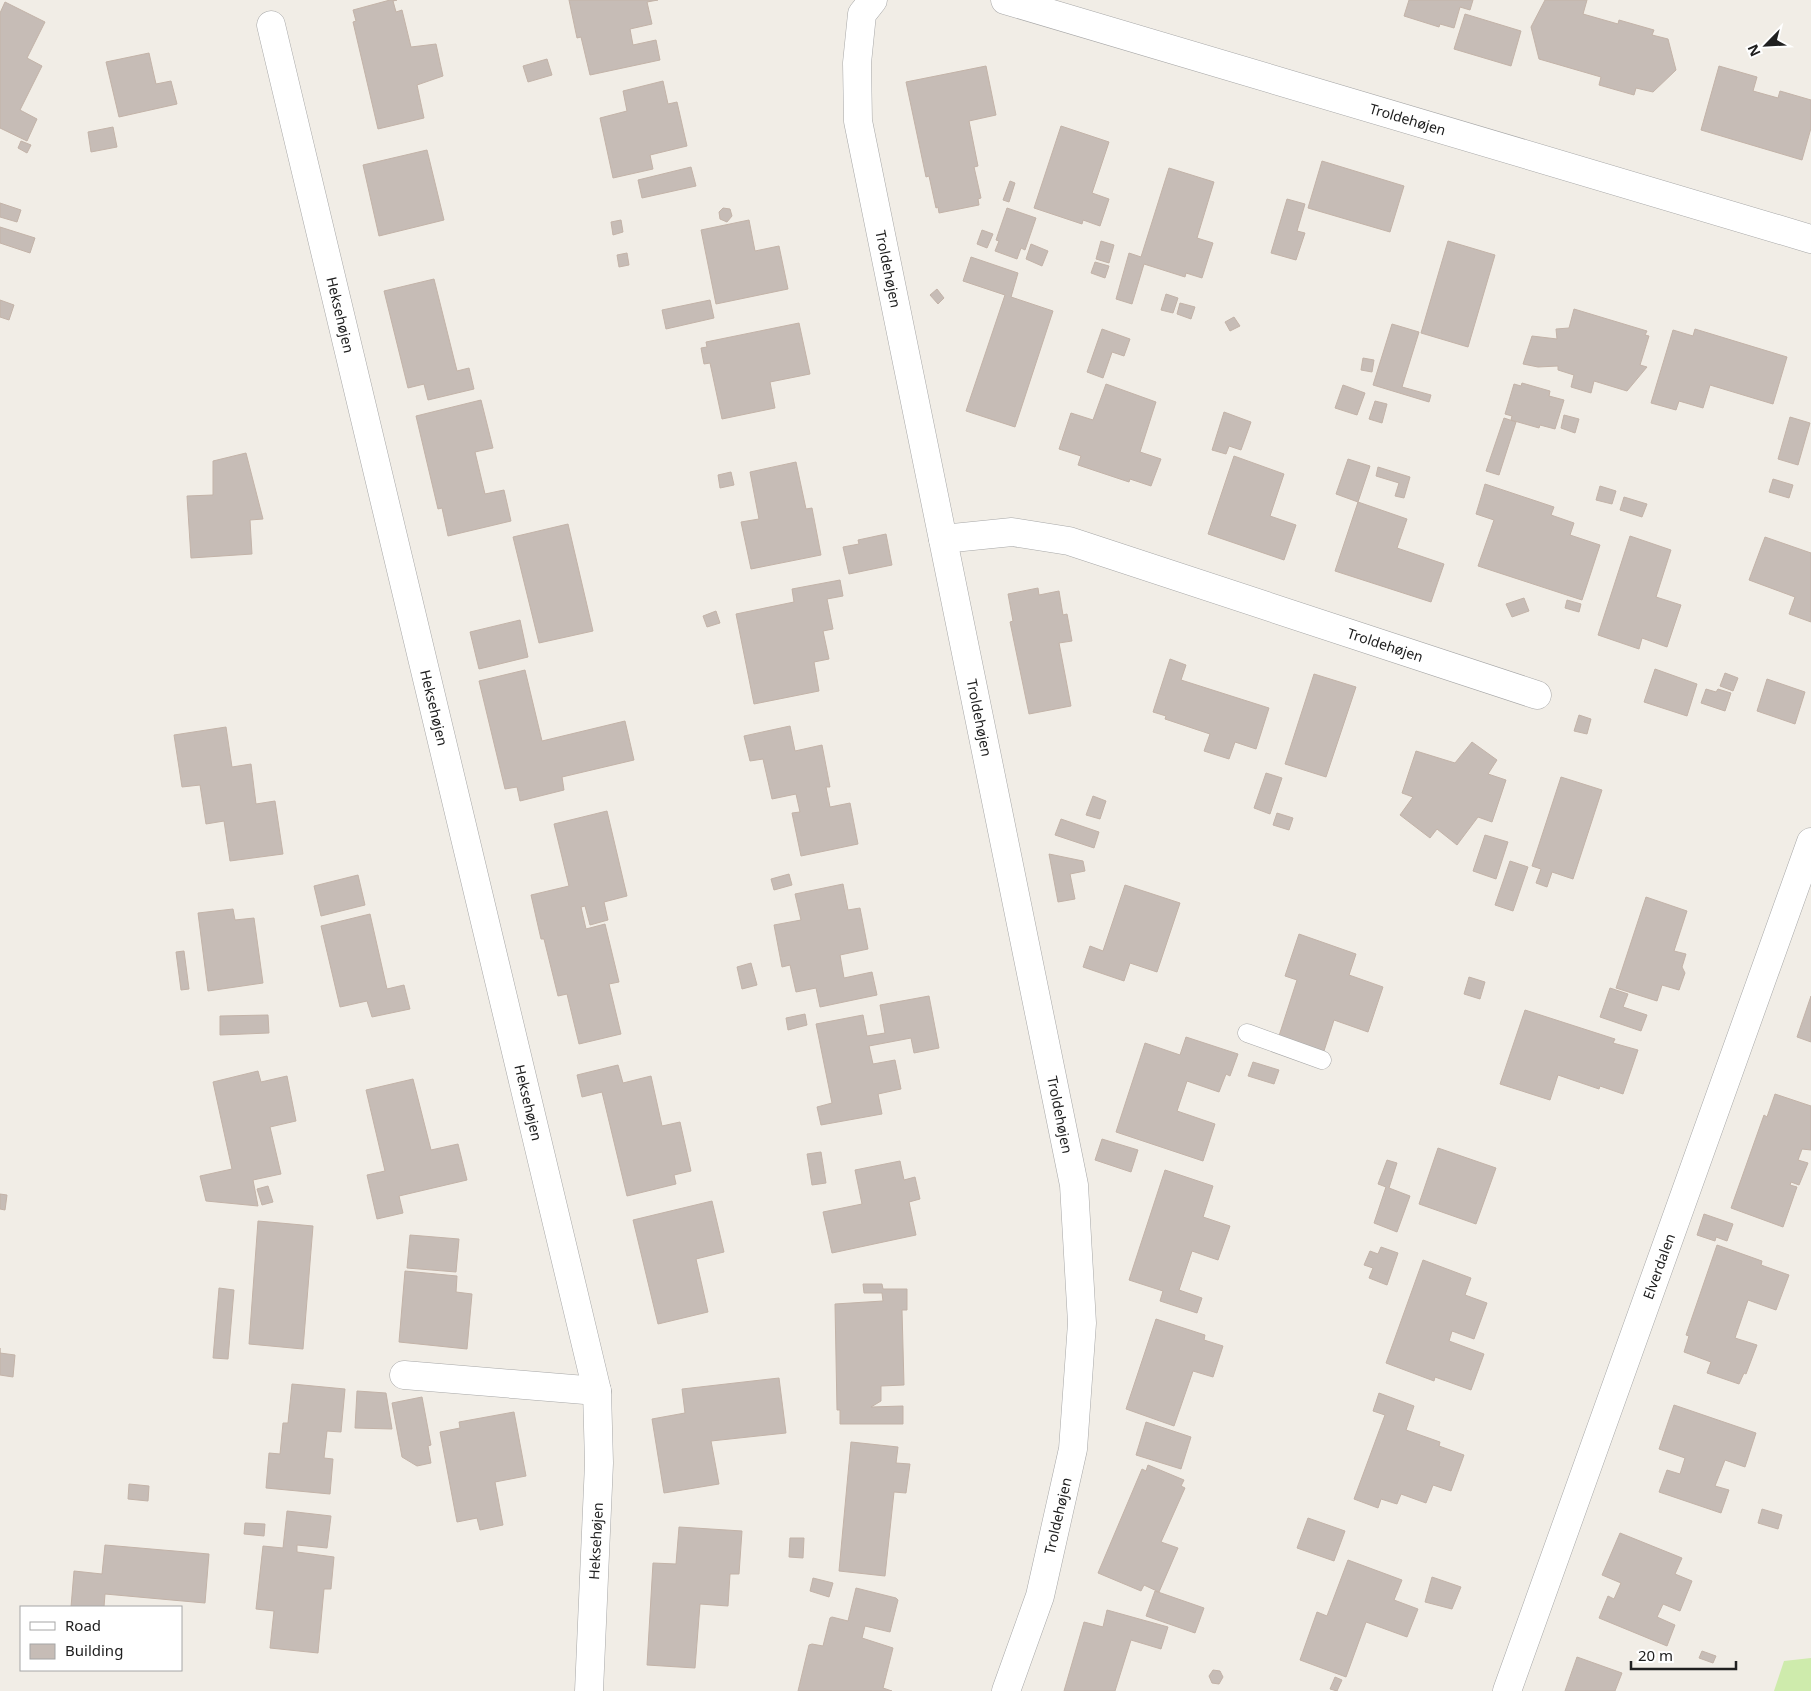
<svg xmlns="http://www.w3.org/2000/svg" width="1811" height="1691" viewBox="0 0 1811 1691" font-family="'Noto Sans',sans-serif">
<style>
.grass{fill:#ceebac}
.building{fill:#c6bcb6;stroke:#c3b3a8}
.lines{fill:none;stroke-linecap:round;stroke-linejoin:round}
.service-casing{stroke:#a7a7a7;stroke-width:19}
.minor-casing{stroke:#a7a7a7;stroke-width:29}
.service{stroke:#fff;stroke-width:18}
.minor{stroke:#fff;stroke-width:28}
.labels{text-anchor:middle;stroke-width:4;stroke-linejoin:round;paint-order:stroke}
.street-label{font-size:14px;fill:#202020;stroke:#fff}
</style>
<rect width="100%" height="100%" fill="#f1ede6"/>
<polygon class="grass" points="1811,1658 1811,1691 1774,1691 1784,1661"/>
<g class="building">
<polygon points="390,0 397,0 393,1 396,12 402,10 411,47 436,44 443,76 417,85 424,118 378,129 353,22 356,21 353,10"/>
<polygon points="569,0 658,0 647,2 652,24 630,29 633,45 656,40 660,60 590,75 581,37 577,38"/>
<polygon points="1409,0 1473,0 1470,10 1460,7 1454,28 1440,24 1439,27 1404,16"/>
<polygon points="1545,0 1587,0 1583,14 1618,24 1619,20 1654,30 1652,35 1668,39 1676,70 1653,92 1636,88 1634,95 1599,85 1601,77 1539,59 1531,27"/>
<polygon points="5,2 45,22 27,58 42,66 20,110 37,119 27,141 0,128 0,13"/>
<polygon points="1465,14 1521,31 1511,66 1454,49"/>
<polygon points="149,53 156,84 171,81 177,104 119,117 106,62"/>
<polygon points="547,59 552,75 528,82 523,66"/>
<polygon points="986,66 996,115 969,121 978,166 974,167 981,198 978,199 979,205 939,213 938,207 936,208 929,176 926,177 906,82"/>
<polygon points="1719,66 1757,77 1753,91 1778,98 1780,91 1811,100 1811,128 1802,160 1701,130"/>
<polygon points="663,81 668,104 677,102 687,146 650,155 653,169 613,178 600,118 627,111 623,91"/>
<polygon points="1061,126 1109,142 1092,193 1109,199 1100,226 1083,220 1082,224 1034,208"/>
<polygon points="113,127 117,147 91,152 88,132"/>
<polygon points="21,141 31,145 27,153 18,148"/>
<polygon points="427,150 444,220 379,236 363,165"/>
<polygon points="1322,161 1404,186 1390,232 1308,208"/>
<polygon points="691,167 696,186 642,198 638,180"/>
<polygon points="1169,168 1214,182 1197,238 1213,243 1202,278 1186,273 1185,277 1144,264 1132,304 1116,299 1129,253 1141,257"/>
<polygon points="1010,181 1015,183 1009,202 1003,200"/>
<polygon points="1287,199 1305,204 1297,231 1305,233 1296,260 1271,253"/>
<polygon points="0,203 21,210 17,222 0,217"/>
<polygon points="723,208 730,209 732,216 727,222 720,219 719,212"/>
<polygon points="1007,208 1036,218 1025,250 1021,248 1017,259 995,251 999,241 996,240"/>
<polygon points="621,220 623,232 613,235 611,222"/>
<polygon points="749,220 755,251 779,246 788,289 716,304 701,230"/>
<polygon points="0,227 35,238 30,253 0,243"/>
<polygon points="982,230 993,234 987,248 977,244"/>
<polygon points="1101,241 1114,245 1109,263 1096,259"/>
<polygon points="1448,241 1495,255 1468,347 1421,333"/>
<polygon points="1031,244 1048,251 1042,266 1026,259"/>
<polygon points="627,253 629,265 619,267 617,255"/>
<polygon points="971,257 1018,273 1011,297 1053,311 1015,427 966,411 1005,295 963,281"/>
<polygon points="1095,262 1109,266 1105,278 1091,273"/>
<polygon points="434,279 457,371 469,368 474,389 428,400 424,384 408,388 384,291"/>
<polygon points="937,289 944,298 938,304 930,295"/>
<polygon points="1166,294 1178,298 1173,313 1161,310"/>
<polygon points="0,300 14,305 9,320 0,317"/>
<polygon points="710,300 714,318 666,329 662,310"/>
<polygon points="1180,303 1195,307 1191,319 1177,314"/>
<polygon points="1574,309 1647,331 1645,335 1649,336 1640,365 1647,367 1627,391 1594,381 1591,393 1571,387 1574,375 1558,370 1558,366 1538,367 1523,364 1532,336 1557,339 1556,329 1569,328"/>
<polygon points="1234,317 1240,326 1230,331 1225,322"/>
<polygon points="799,323 810,374 770,382 775,408 722,419 710,363 704,364 701,348 707,347 706,342"/>
<polygon points="1392,324 1419,332 1402,387 1431,395 1429,402 1373,385"/>
<polygon points="1102,329 1130,339 1124,356 1112,352 1103,378 1087,372"/>
<polygon points="1695,329 1787,357 1773,404 1710,385 1703,408 1679,401 1676,410 1651,403 1673,330 1693,336"/>
<polygon points="1363,358 1374,360 1372,372 1361,370"/>
<polygon points="1522,383 1550,391 1549,396 1564,400 1555,429 1540,425 1539,428 1511,420 1512,416 1505,414 1514,384 1521,386"/>
<polygon points="1106,384 1156,402 1140,452 1161,459 1151,486 1130,479 1129,482 1078,465 1081,456 1059,449 1071,413 1093,420"/>
<polygon points="1343,385 1365,393 1357,415 1335,408"/>
<polygon points="481,400 493,448 475,452 485,494 504,490 511,521 448,536 442,508 438,509 416,416"/>
<polygon points="1375,401 1387,404 1382,423 1369,419"/>
<polygon points="1224,412 1251,422 1241,450 1229,446 1226,454 1212,450"/>
<polygon points="1564,415 1579,419 1575,433 1561,428"/>
<polygon points="1790,417 1810,423 1798,465 1778,459"/>
<polygon points="1504,418 1516,422 1499,475 1486,471"/>
<polygon points="246,453 263,519 250,520 252,554 191,558 187,496 213,495 213,461"/>
<polygon points="1234,456 1284,474 1270,516 1296,525 1284,560 1208,534"/>
<polygon points="1348,459 1370,466 1358,502 1336,494"/>
<polygon points="796,462 806,509 812,508 821,555 751,569 741,522 759,519 750,472"/>
<polygon points="1378,467 1410,477 1404,498 1395,496 1399,483 1376,476"/>
<polygon points="731,472 734,485 720,488 718,475"/>
<polygon points="1773,479 1793,485 1789,498 1769,492"/>
<polygon points="1485,484 1554,507 1551,515 1574,523 1570,535 1600,545 1582,600 1478,566 1494,520 1476,514"/>
<polygon points="1600,486 1616,491 1612,504 1596,500"/>
<polygon points="1624,497 1647,504 1642,517 1620,510"/>
<polygon points="1358,502 1407,519 1397,548 1444,564 1431,602 1335,571"/>
<polygon points="568,524 593,631 539,643 513,537"/>
<polygon points="886,534 892,565 849,574 843,547 859,544 858,540"/>
<polygon points="1630,536 1671,550 1656,597 1681,605 1667,647 1642,638 1639,649 1598,635"/>
<polygon points="1765,537 1811,553 1811,622 1789,614 1795,597 1749,580"/>
<polygon points="840,580 843,596 827,599 833,629 823,631 829,659 814,662 819,691 754,704 736,614 794,602 792,589"/>
<polygon points="1038,588 1039,595 1059,591 1063,615 1067,614 1072,641 1059,643 1071,706 1029,714 1010,622 1013,621 1008,594"/>
<polygon points="1524,598 1529,611 1512,617 1506,604"/>
<polygon points="1567,600 1581,604 1579,612 1565,608"/>
<polygon points="716,611 720,623 707,627 703,616"/>
<polygon points="520,620 528,657 479,669 470,632"/>
<polygon points="1170,659 1186,665 1181,680 1269,708 1256,749 1235,742 1229,759 1204,751 1210,734 1165,719 1166,716 1153,712"/>
<polygon points="1655,669 1697,684 1687,716 1644,702"/>
<polygon points="525,670 542,741 625,721 634,760 562,777 564,790 520,801 517,787 505,789 479,681"/>
<polygon points="1725,673 1738,678 1733,691 1720,686"/>
<polygon points="1314,674 1356,687 1326,777 1285,764"/>
<polygon points="1767,679 1805,692 1795,724 1757,711"/>
<polygon points="1706,689 1716,692 1718,689 1731,693 1725,711 1701,703"/>
<polygon points="1579,715 1591,719 1587,734 1574,731"/>
<polygon points="790,726 795,751 822,745 830,787 826,787 830,807 850,803 858,844 801,856 792,813 800,812 796,794 772,799 763,759 750,761 744,736"/>
<polygon points="226,727 232,767 251,764 256,804 275,801 283,854 230,861 224,821 206,824 200,785 182,787 174,735"/>
<polygon points="1472,742 1497,760 1488,774 1506,780 1492,822 1478,817 1457,845 1437,829 1430,838 1400,815 1413,797 1402,793 1416,751 1455,763"/>
<polygon points="1266,773 1282,778 1270,814 1254,808"/>
<polygon points="1561,777 1602,790 1573,879 1552,872 1547,887 1536,883 1541,869 1532,866"/>
<polygon points="1093,796 1106,801 1100,819 1086,815"/>
<polygon points="607,811 627,896 604,902 608,920 590,925 585,906 581,907 586,929 605,924 619,982 609,984 621,1034 579,1044 567,994 558,996 544,939 541,939 531,895 569,886 554,824"/>
<polygon points="1277,813 1293,818 1289,830 1273,825"/>
<polygon points="1061,819 1099,832 1094,848 1055,835"/>
<polygon points="1485,835 1508,842 1496,879 1473,871"/>
<polygon points="1049,854 1083,861 1085,871 1070,874 1075,899 1058,902"/>
<polygon points="1510,861 1528,867 1513,911 1495,905"/>
<polygon points="789,874 792,885 774,890 771,879"/>
<polygon points="358,875 365,905 321,916 314,886"/>
<polygon points="843,884 848,910 860,908 868,949 840,955 844,978 872,972 877,995 820,1007 816,988 796,992 790,965 782,967 774,925 801,920 795,894"/>
<polygon points="1125,885 1180,903 1157,972 1130,963 1124,981 1083,967 1090,946 1103,951"/>
<polygon points="1646,897 1687,911 1674,951 1686,954 1682,967 1685,973 1679,990 1662,985 1657,1001 1616,988"/>
<polygon points="233,909 235,920 254,918 263,983 208,991 198,913"/>
<polygon points="370,914 387,989 404,985 410,1009 372,1017 367,1001 340,1007 321,926"/>
<polygon points="1299,934 1356,954 1349,975 1383,987 1368,1032 1334,1020 1323,1054 1278,1039 1297,980 1285,976"/>
<polygon points="184,951 189,989 181,990 176,952"/>
<polygon points="751,963 757,985 742,989 737,967"/>
<polygon points="1469,977 1485,982 1480,999 1464,994"/>
<polygon points="1610,988 1628,994 1623,1007 1647,1015 1641,1031 1600,1017"/>
<polygon points="929,996 939,1048 914,1053 911,1038 869,1046 873,1064 895,1060 901,1089 878,1094 882,1114 821,1125 817,1107 832,1103 816,1024 863,1015 867,1036 885,1033 880,1005"/>
<polygon points="1811,996 1811,1042 1797,1037"/>
<polygon points="1525,1010 1615,1039 1613,1043 1638,1050 1623,1094 1600,1086 1599,1089 1558,1075 1550,1100 1500,1084"/>
<polygon points="805,1014 807,1025 788,1030 786,1018"/>
<polygon points="268,1015 269,1033 220,1035 220,1016"/>
<polygon points="1186,1037 1238,1054 1230,1076 1226,1074 1219,1092 1187,1081 1177,1111 1215,1124 1203,1161 1116,1132 1145,1043 1180,1055"/>
<polygon points="1253,1062 1279,1070 1274,1084 1248,1076"/>
<polygon points="618,1065 623,1083 651,1076 662,1126 680,1122 691,1171 674,1175 676,1184 627,1196 602,1092 582,1097 577,1075"/>
<polygon points="258,1071 261,1082 287,1076 296,1121 270,1127 281,1174 253,1180 258,1206 206,1201 200,1176 232,1169 213,1082"/>
<polygon points="413,1079 431,1150 458,1144 467,1180 399,1196 403,1213 377,1219 367,1175 385,1171 366,1090"/>
<polygon points="1775,1094 1811,1106 1811,1150 1802,1149 1798,1160 1808,1163 1799,1185 1791,1182 1790,1185 1797,1187 1783,1227 1731,1208 1764,1115 1767,1117"/>
<polygon points="1102,1139 1138,1150 1131,1172 1095,1160"/>
<polygon points="1438,1148 1496,1168 1476,1224 1419,1204"/>
<polygon points="821,1152 826,1183 812,1185 807,1154"/>
<polygon points="1387,1160 1397,1163 1389,1188 1410,1196 1397,1232 1374,1223 1386,1187 1378,1184"/>
<polygon points="900,1161 904,1180 915,1177 920,1199 909,1202 916,1235 832,1253 823,1212 862,1204 855,1170"/>
<polygon points="1165,1170 1213,1186 1203,1217 1230,1226 1218,1260 1192,1251 1179,1290 1202,1298 1197,1313 1160,1301 1163,1291 1129,1280"/>
<polygon points="268,1186 273,1202 262,1205 257,1189"/>
<polygon points="0,1194 7,1195 5,1210 0,1209"/>
<polygon points="712,1201 724,1252 696,1259 708,1312 658,1324 633,1220"/>
<polygon points="1704,1214 1733,1224 1727,1241 1716,1237 1715,1241 1697,1235"/>
<polygon points="258,1221 313,1226 303,1349 249,1344"/>
<polygon points="410,1235 459,1239 456,1272 407,1268"/>
<polygon points="1717,1245 1762,1261 1761,1265 1789,1275 1776,1310 1748,1300 1735,1338 1757,1345 1746,1374 1744,1373 1739,1384 1707,1373 1711,1362 1684,1352 1689,1336 1686,1335"/>
<polygon points="1381,1247 1398,1253 1387,1285 1369,1278 1373,1268 1364,1265 1370,1251 1378,1254"/>
<polygon points="1423,1260 1471,1278 1465,1295 1487,1303 1474,1339 1452,1331 1449,1341 1484,1354 1471,1390 1435,1377 1434,1381 1386,1363"/>
<polygon points="405,1271 457,1276 456,1292 472,1294 467,1349 399,1342"/>
<polygon points="863,1284 882,1284 883,1289 907,1289 907,1310 902,1310 904,1385 881,1386 881,1401 871,1407 903,1406 903,1424 840,1424 840,1410 837,1410 835,1304 883,1301 882,1293 864,1293"/>
<polygon points="219,1288 234,1290 228,1359 213,1358"/>
<polygon points="1156,1319 1205,1335 1204,1340 1223,1346 1213,1377 1193,1371 1174,1426 1126,1409"/>
<polygon points="0,1348 0,1353 15,1355 13,1377 0,1375"/>
<polygon points="779,1378 786,1433 711,1441 719,1484 664,1493 652,1419 685,1413 682,1389"/>
<polygon points="292,1384 345,1389 341,1432 327,1431 324,1458 333,1459 330,1494 266,1488 269,1453 280,1454 283,1423 288,1423"/>
<polygon points="357,1391 386,1393 392,1429 355,1428"/>
<polygon points="1379,1393 1414,1406 1406,1430 1440,1442 1439,1446 1464,1455 1451,1491 1433,1485 1426,1503 1401,1494 1397,1504 1381,1499 1378,1508 1354,1499 1385,1415 1373,1411"/>
<polygon points="422,1397 431,1445 428,1446 431,1463 417,1466 402,1457 392,1403"/>
<polygon points="1674,1405 1756,1433 1745,1467 1725,1460 1715,1486 1729,1490 1721,1513 1659,1492 1667,1470 1680,1474 1685,1458 1659,1449"/>
<polygon points="514,1412 526,1476 495,1482 503,1525 480,1530 477,1518 457,1522 440,1432 460,1428 459,1422"/>
<polygon points="1146,1422 1191,1437 1181,1469 1136,1455"/>
<polygon points="851,1442 898,1447 896,1463 910,1464 906,1493 894,1492 885,1576 839,1571"/>
<polygon points="1148,1465 1184,1480 1181,1486 1185,1488 1161,1542 1178,1548 1159,1592 1144,1585 1141,1591 1098,1573 1142,1469 1146,1471"/>
<polygon points="129,1484 149,1486 148,1501 128,1499"/>
<polygon points="1762,1509 1782,1515 1778,1529 1758,1523"/>
<polygon points="287,1511 331,1516 327,1548 297,1545 297,1552 334,1557 331,1589 324,1589 318,1653 270,1648 274,1611 256,1609 263,1546 283,1548"/>
<polygon points="1308,1518 1345,1531 1334,1561 1297,1548"/>
<polygon points="245,1523 265,1524 264,1536 244,1534"/>
<polygon points="679,1527 742,1531 739,1574 730,1574 728,1606 700,1604 695,1668 647,1665 653,1563 676,1564"/>
<polygon points="1620,1533 1682,1558 1675,1574 1692,1581 1680,1611 1663,1604 1657,1617 1675,1625 1667,1646 1599,1618 1608,1596 1614,1599 1621,1583 1602,1575"/>
<polygon points="790,1538 804,1538 803,1558 789,1557"/>
<polygon points="105,1545 209,1554 205,1603 105,1594 104,1607 71,1607 74,1571 102,1574"/>
<polygon points="1348,1560 1402,1580 1394,1600 1418,1609 1407,1637 1366,1622 1346,1677 1300,1660 1317,1612 1327,1616"/>
<polygon points="1432,1577 1461,1587 1452,1609 1425,1602"/>
<polygon points="813,1578 833,1583 829,1597 810,1591"/>
<polygon points="856,1588 896,1598 898,1600 890,1632 865,1626 862,1638 893,1648 883,1688 892,1691 798,1691 809,1645 812,1644 823,1646 830,1618 832,1617 848,1621"/>
<polygon points="1155,1591 1204,1608 1195,1633 1146,1616"/>
<polygon points="1107,1610 1168,1627 1161,1649 1131,1640 1115,1691 1064,1691 1084,1622 1103,1627"/>
<polygon points="1702,1651 1716,1656 1713,1663 1699,1658"/>
<polygon points="1577,1657 1622,1673 1615,1691 1565,1691"/>
<polygon points="1213,1670 1220,1671 1223,1677 1219,1684 1212,1683 1209,1676"/>
<polygon points="1335,1677 1342,1680 1337,1691 1330,1689"/>
</g>
<g class="lines">
<defs>
<polyline id="service" points="1247,1033 1322,1060"/>
<g id="minor">
<path id="s1" d="M873,0L862,14L857,63L858,121L1074,1185L1082,1323L1073,1449L1040,1596L1006,1691"/>
<path id="s2" d="M1005,0L1811,239"/>
<path id="s3" d="M271,25L597,1391L599,1463L589,1691"/>
<path id="s4" d="M943,539L1012,532L1069,541L1537,695"/>
<polyline points="404,1375 597,1391"/>
<path id="s5" d="M1507,1691L1811,842"/>
</g>
</defs>
<use href="#service" class="service-casing"/>
<use href="#minor" class="minor-casing"/>
<use href="#service" class="service"/>
<use href="#minor" class="minor"/>
</g>
<g class="labels">
<g class="street-label">
<text dy="5" stroke="none"><textPath href="#s2" startOffset="420">Troldehøjen</textPath></text>
<text dy="5" stroke="none"><textPath href="#s1" startOffset="276">Troldehøjen</textPath></text>
<text dy="5" stroke="none"><textPath href="#s3" startOffset="298">Heksehøjen</textPath></text>
<text dy="5" stroke="none"><textPath href="#s4" startOffset="460">Troldehøjen</textPath></text>
<text dy="5" stroke="none"><textPath href="#s3" startOffset="702">Heksehøjen</textPath></text>
<text dy="5" stroke="none"><textPath href="#s1" startOffset="734">Troldehøjen</textPath></text>
<text dy="5" stroke="none"><textPath href="#s3" startOffset="1108">Heksehøjen</textPath></text>
<text dy="5" stroke="none"><textPath href="#s1" startOffset="1139">Troldehøjen</textPath></text>
<text dy="5" stroke="none"><textPath href="#s5" startOffset="451">Elverdalen</textPath></text>
<text transform="translate(1058 1516) rotate(-77)" y="5">Troldehøjen</text>
<text transform="translate(596 1541) rotate(-87)" y="5">Heksehøjen</text>
</g>
</g>
<rect x="20" y="1606" width="162" height="65" fill="#ffffff" stroke="#a6a6a6"/>
<rect x="30" y="1622" width="25" height="8" fill="#ffffff" stroke="#a6a6a6"/>
<text x="65" y="1631" font-size="15" fill="#202020">Road</text>
<rect x="30" y="1644" width="25" height="15" fill="#c6bcb6" stroke="#a6a6a6"/>
<text x="65" y="1656" font-size="15" fill="#202020">Building</text>
<g transform="translate(1766 45) rotate(246)" stroke="#ffffff" stroke-width="4" paint-order="stroke">
<path d="M0-4L9 19L0 12L-9 19Z" fill="#202020"/>
<text y="-8" font-size="14" font-weight="bold" text-anchor="middle" fill="#202020">N</text>
</g>
<path d="M1631 1661v8h105v-8" fill="none" stroke="#202020" stroke-width="2.5"/>
<text x="1638" y="1661" font-size="15" fill="#202020" stroke="#ffffff" stroke-width="4" paint-order="stroke">20 m</text>
</svg>
